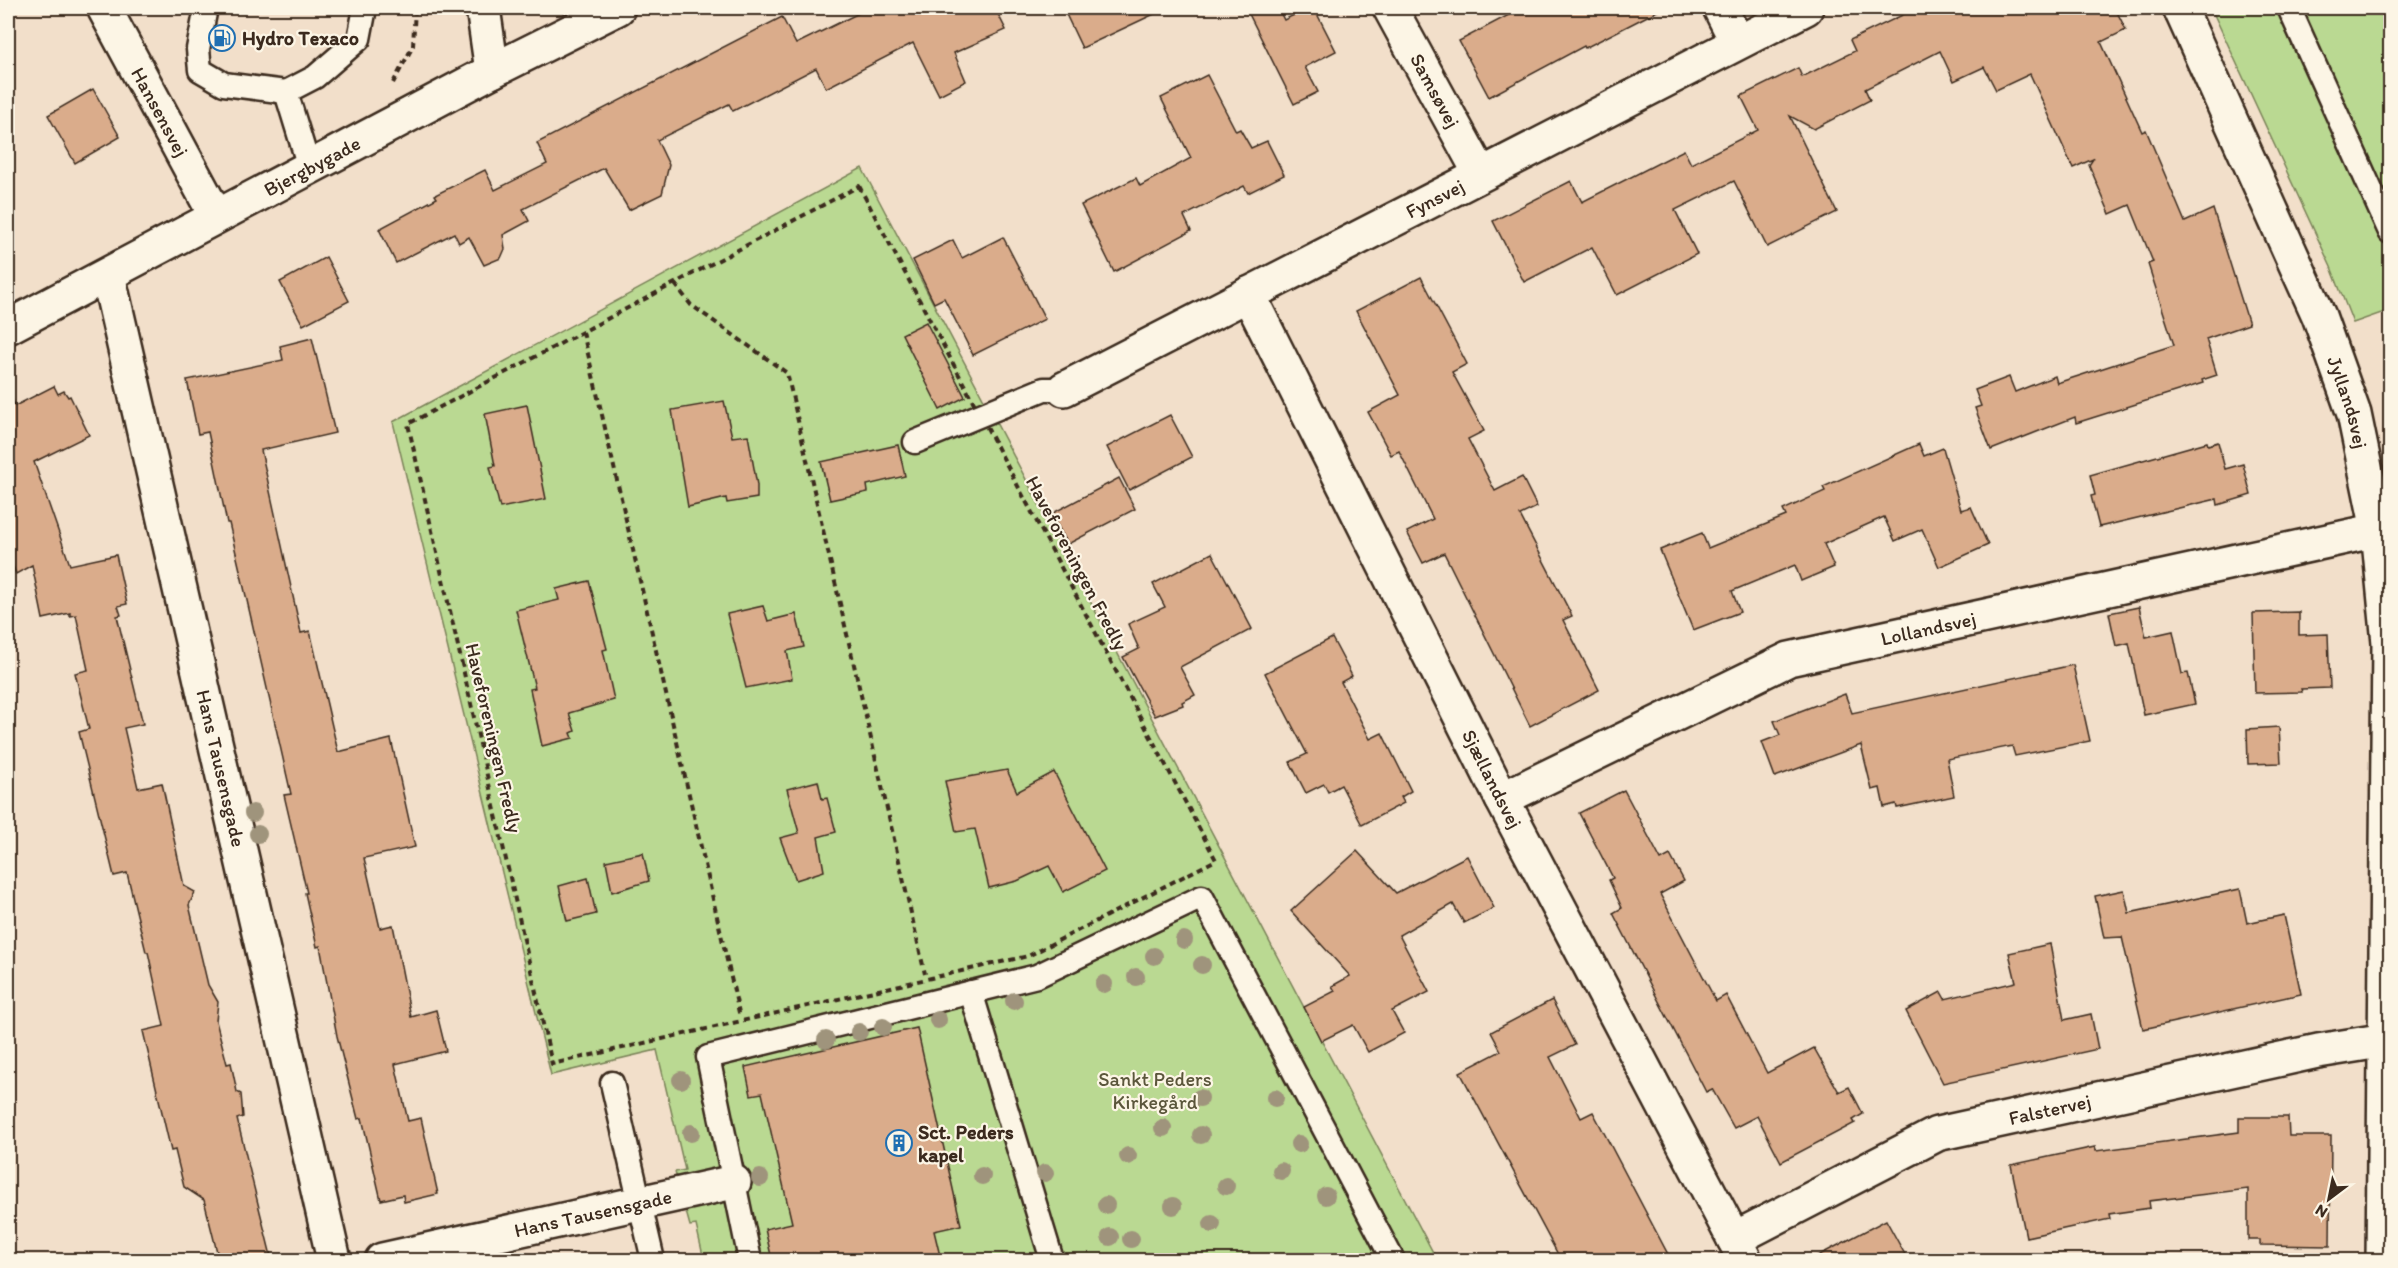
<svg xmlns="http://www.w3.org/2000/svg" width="2398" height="1268" viewBox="0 0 2398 1268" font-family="Itim,sans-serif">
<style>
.green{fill:#bad992;stroke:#7a8258;stroke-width:1.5}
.building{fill:#daac8b;stroke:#3b2a1e;stroke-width:1.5}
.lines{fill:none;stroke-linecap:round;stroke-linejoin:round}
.lane-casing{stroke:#3b2a1e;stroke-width:27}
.street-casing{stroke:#3b2a1e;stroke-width:38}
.secondary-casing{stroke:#3b2a1e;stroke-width:38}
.path{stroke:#3b2a1e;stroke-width:4;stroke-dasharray:6 4.5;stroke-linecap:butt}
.lane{stroke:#fcf5e5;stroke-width:22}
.street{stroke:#fcf5e5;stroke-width:33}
.secondary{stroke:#fcf5e5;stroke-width:33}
.tree{fill:#9f947b}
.labels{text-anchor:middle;stroke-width:4.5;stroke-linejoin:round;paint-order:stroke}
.poi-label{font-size:20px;font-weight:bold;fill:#3b2a1e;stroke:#fcf5e5;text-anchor:start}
.street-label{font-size:20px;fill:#3b2a1e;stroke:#fcf5e5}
.park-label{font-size:20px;fill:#5b563b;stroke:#fcf5e5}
</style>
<rect width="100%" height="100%" fill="#f2dfca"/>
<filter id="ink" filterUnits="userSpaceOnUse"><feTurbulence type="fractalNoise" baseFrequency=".0167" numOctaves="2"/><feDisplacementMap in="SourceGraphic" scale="12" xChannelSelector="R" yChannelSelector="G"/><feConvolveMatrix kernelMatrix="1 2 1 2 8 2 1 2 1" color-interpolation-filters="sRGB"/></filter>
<g filter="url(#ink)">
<g class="green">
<polygon points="2211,8 2390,8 2390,310 2353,323 2331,267"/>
<polygon points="862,168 1437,1260 704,1260 696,1225 690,1226 675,1172 685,1170 657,1050 551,1075 393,422"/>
</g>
<g class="building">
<polygon points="869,8 995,8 1006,30 954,53 966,81 939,95 913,43 826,88 816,68 733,111 729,104 657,140 669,165 662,194 629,210 604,168 523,209 529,221 503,235 505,249 501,258 484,265 469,237 459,243 454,233 396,263 379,229 437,198 435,195 485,170 495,190 547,164 537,143 782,17 796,44"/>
<polygon points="1063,8 1167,8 1082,48"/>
<polygon points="1246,8 1278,8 1284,20 1308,8 1314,8 1336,51 1305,67 1318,92 1294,104"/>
<polygon points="1522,8 1663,8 1585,48 1584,46 1489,97 1459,41"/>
<polygon points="1917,8 2115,8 2126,30 2101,42 2142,132 2146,130 2185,222 2213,209 2249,324 2206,339 2217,375 2202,380 2203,383 2076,423 2075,417 1991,450 1975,408 1981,406 1975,390 2009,377 2015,392 2055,376 2057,383 2174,345 2148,264 2153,262 2130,205 2110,214 2089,165 2093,159 2073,168 2030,74 1996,90 1984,67 1954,81 1940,51 1865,89 1870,100 1814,129 1790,116 1837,212 1767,247 1734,181 1675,210 1697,254 1617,295 1592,247 1524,282 1493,221 1571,181 1582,202 1684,150 1691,164 1758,130 1741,96 1798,68 1802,77 1855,51 1850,40"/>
<polygon points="1207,75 1236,131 1240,129 1251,148 1267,141 1284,175 1248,193 1244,186 1184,216 1191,231 1114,272 1081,205 1136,178 1140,186 1191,158 1161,98"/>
<polygon points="93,89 120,137 75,163 48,115"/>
<polygon points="1003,237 1045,319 973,355 944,298 934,303 913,260 953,240 962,258"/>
<polygon points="326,257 349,301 303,325 280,282"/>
<polygon points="1421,277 1467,364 1452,372 1484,431 1468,439 1495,491 1522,477 1537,507 1520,515 1572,616 1563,620 1599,690 1530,726 1444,553 1423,563 1407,532 1433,519 1399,451 1391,455 1368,412 1400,395 1356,311"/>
<polygon points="926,322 965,397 940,410 902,334"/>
<polygon points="312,338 335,433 261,450 301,633 310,631 338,752 391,739 415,847 364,858 380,928 393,925 411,1017 436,1010 446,1051 395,1064 408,1121 421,1118 438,1194 404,1202 403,1195 381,1200 362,1118 358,1119 337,1036 320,946 317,947 305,893 307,893 284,795 291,794 246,596 229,523 227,523 208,432 198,434 187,380 283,360 280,346"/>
<polygon points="54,386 58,394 64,391 68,397 70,396 89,435 34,462 70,565 116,555 127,604 118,606 121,615 117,616 143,724 124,728 138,788 162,783 184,886 195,892 189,905 208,985 218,1002 216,1021 227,1064 231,1063 237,1092 241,1094 243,1117 237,1119 272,1260 219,1260 204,1200 184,1187 175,1150 171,1151 143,1031 164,1026 148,952 146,952 127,873 114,876 79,732 89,729 75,673 88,670 76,615 70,616 70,613 43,619 32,565 16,574 8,553 8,399 12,398 15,406"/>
<polygon points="724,401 732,437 748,435 757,485 757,498 727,503 726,498 688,507 672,410"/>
<polygon points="527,405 546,499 500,508 490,467 495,466 485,414"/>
<polygon points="1170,415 1192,457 1129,490 1107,447"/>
<polygon points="2207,442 2208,445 2218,442 2225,469 2243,464 2251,495 2218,505 2217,499 2099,527 2091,496 2095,495 2090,475"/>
<polygon points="1919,444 1924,456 1943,448 1961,510 1971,507 1988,545 1939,567 1922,529 1895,541 1884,517 1824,544 1834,567 1801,581 1795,565 1732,591 1740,612 1693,630 1660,550 1702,533 1708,548 1786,516 1783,510 1825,491 1823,487"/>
<polygon points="898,445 905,476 867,485 868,492 830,500 821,462"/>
<polygon points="1119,478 1135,509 1068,544 1051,514"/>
<polygon points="1212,553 1252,629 1180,667 1195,695 1182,702 1183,705 1155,716 1123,657 1139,649 1128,624 1165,607 1153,584"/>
<polygon points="589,581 607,649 603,650 614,700 569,713 575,731 571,733 573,738 542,746 530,689 535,688 516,610 559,600 556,589"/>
<polygon points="763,606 768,621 796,614 804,647 787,651 792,679 746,688 727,614"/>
<polygon points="2139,607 2146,637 2173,631 2182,674 2188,673 2195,704 2144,715 2129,643 2116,646 2109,613"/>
<polygon points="2299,612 2299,635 2328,634 2330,688 2301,689 2302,692 2255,693 2253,613"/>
<polygon points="1332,638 1352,676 1341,682 1370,739 1382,733 1411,791 1401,797 1404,803 1362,825 1341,785 1328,792 1324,784 1306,793 1290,762 1307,754 1265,673"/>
<polygon points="2073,665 2090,741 2015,756 2012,746 1947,759 1954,796 1897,808 1896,804 1884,807 1880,788 1872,790 1861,745 1775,777 1762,742 1780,735 1774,721 1845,694 1852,713"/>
<polygon points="2279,727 2281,763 2248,764 2247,729"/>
<polygon points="1007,770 1017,792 1054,772 1105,871 1063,892 1049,866 1017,881 989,888 975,829 956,832 945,781"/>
<polygon points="818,781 822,799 827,798 836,832 818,837 824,871 796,880 780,838 799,833 787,789"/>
<polygon points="1624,790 1661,860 1670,855 1684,881 1660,894 1716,1001 1726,995 1767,1073 1814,1048 1839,1092 1849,1087 1863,1114 1853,1120 1855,1123 1781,1162 1757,1116 1734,1128 1712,1089 1706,1092 1613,913 1622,908 1609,880 1613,878 1579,813"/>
<polygon points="1357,851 1396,893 1467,856 1494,908 1464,923 1453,904 1399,935 1429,992 1392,1011 1404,1033 1368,1052 1353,1025 1321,1041 1304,1007 1335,991 1332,986 1350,976 1291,911"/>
<polygon points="643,853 649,881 612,892 606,861"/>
<polygon points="588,878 596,914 567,921 559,886"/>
<polygon points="2240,889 2247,923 2284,915 2301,994 2143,1029 2122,937 2104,938 2095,896 2124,890 2129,913"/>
<polygon points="2050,944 2064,1020 2091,1014 2098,1049 1943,1083 1906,1011 1941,992 1945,999 2016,982 2009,953"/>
<polygon points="1552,1000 1575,1045 1550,1057 1581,1118 1593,1112 1671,1260 1561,1260 1460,1072 1501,1051 1491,1032"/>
<polygon points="917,1028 961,1225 934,1231 941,1260 772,1260 765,1229 792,1223 762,1093 751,1095 745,1067"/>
<polygon points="2239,1117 2288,1117 2289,1136 2331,1136 2330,1246 2260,1245 2260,1240 2248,1240 2248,1189 2149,1201 2150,1208 2109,1214 2110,1219 2026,1237 2011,1165 2095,1147 2096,1151 2239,1132"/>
<polygon points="1886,1220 1908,1260 1810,1260"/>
</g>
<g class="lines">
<defs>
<g id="lane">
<polyline points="206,8 198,49 200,70 224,84 286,92"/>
<polyline points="2289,8 2390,232"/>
<polyline points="309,167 286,92 315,77 359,39 365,8"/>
<polyline points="915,442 1044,389 1064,389"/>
<polyline points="971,992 1052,1260"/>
<polyline points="612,1083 653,1260"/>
<polyline points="750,1260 708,1057 1037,976 1202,897 1393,1260"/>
</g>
<g id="street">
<path id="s1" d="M104,8L216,216"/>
<path id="s2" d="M1390,8L1480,173"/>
<polyline points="1720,8 1737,42"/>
<path id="s3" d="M2180,8L2319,316L2354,414L2378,530L2389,643L2383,1260"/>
<path id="s4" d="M108,275L334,1260"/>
<path id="s5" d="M1248,294L1502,799L1745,1260"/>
<path id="s6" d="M1064,389L1806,8"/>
<path id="s7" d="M1502,799L1789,659L2378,530"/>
<path id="s8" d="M1734,1239L1937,1134L2318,1051L2386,1040"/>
<path id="s9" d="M382,1260L734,1182"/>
</g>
<g id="secondary">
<polyline points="483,8 492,71"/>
<path id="s10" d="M8,327L492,71L618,8"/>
</g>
</defs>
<use href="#lane" class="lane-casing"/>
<use href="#street" class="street-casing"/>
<use href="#secondary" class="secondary-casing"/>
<g class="path">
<polyline points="393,83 413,46 415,8"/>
<polygon points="859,186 1216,860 1028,956 552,1064 408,424"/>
<polyline points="675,284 691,305 787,373 925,974"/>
<polyline points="583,332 740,1017"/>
</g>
<use href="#lane" class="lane"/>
<use href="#street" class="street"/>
<use href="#secondary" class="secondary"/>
</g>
<g class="tree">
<circle cx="253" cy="813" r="9"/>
<circle cx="258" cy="834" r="9"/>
<circle cx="1184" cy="940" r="9"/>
<circle cx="1154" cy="956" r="9"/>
<circle cx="1202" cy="965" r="9"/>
<circle cx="1136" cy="977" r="9"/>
<circle cx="1104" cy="984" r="9"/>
<circle cx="1014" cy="1001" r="9"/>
<circle cx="938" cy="1020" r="9"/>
<circle cx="883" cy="1027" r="9"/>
<circle cx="859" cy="1032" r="9"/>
<circle cx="826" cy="1040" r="9"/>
<circle cx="681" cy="1080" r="9"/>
<circle cx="1200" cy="1098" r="9"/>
<circle cx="1275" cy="1098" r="9"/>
<circle cx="1163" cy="1128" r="9"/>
<circle cx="691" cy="1133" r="9"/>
<circle cx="1201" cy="1135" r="9"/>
<circle cx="1299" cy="1144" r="9"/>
<circle cx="1128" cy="1156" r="9"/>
<circle cx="1281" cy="1171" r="9"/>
<circle cx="1045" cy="1173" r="9"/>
<circle cx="982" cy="1176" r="9"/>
<circle cx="760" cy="1178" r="9"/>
<circle cx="1226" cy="1186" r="9"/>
<circle cx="1326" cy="1196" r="9"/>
<circle cx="1106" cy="1205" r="9"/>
<circle cx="1173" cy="1206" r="9"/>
<circle cx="1212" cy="1224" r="9"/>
<circle cx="1110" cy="1237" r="9"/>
<circle cx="1131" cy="1239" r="9"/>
</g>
</g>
<defs>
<symbol id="fuel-ring" viewBox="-11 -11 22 22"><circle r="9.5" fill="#fcf5e5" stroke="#1f6fb2" stroke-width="1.5"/><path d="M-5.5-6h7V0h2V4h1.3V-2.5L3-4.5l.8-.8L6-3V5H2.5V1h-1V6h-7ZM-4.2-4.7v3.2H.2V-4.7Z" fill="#1f6fb2"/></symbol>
<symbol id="building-ring" viewBox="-11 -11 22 22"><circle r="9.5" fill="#fcf5e5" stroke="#1f6fb2" stroke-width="1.5"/><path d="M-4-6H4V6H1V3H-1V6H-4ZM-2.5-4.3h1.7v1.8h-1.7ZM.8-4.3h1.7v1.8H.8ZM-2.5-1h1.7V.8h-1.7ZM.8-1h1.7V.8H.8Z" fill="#1f6fb2"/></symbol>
</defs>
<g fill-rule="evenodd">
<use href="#fuel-ring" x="207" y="23" width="30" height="30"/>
<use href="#building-ring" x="884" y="1128" width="30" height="30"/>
</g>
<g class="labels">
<g class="poi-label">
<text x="242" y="45">Hydro Texaco</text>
<text x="918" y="1139">Sct. Peders<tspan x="918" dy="23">kapel</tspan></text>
</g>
<g class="street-label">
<text dy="7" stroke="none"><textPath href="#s2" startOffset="94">Samsøvej</textPath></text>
<text dy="7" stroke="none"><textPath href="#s1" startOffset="118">Hansensvej</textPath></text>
<text dy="7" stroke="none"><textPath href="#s10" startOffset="344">Bjergbygade</textPath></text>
<text dy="7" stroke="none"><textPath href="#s6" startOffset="417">Fynsvej</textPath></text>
<text dy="7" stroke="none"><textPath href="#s3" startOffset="429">Jyllandsvej</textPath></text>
<text transform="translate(1077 563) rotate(62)" y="7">Haveforeningen Fredly</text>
<text dy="7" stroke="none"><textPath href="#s7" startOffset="462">Lollandsvej</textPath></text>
<text transform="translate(494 738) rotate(77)" y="7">Haveforeningen Fredly</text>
<text dy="7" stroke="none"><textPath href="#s4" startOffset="506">Hans Tausensgade</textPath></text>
<text dy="7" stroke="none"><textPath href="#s5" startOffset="543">Sjællandsvej</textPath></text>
<text dy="7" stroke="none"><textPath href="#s8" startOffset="344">Falstervej</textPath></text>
<text dy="7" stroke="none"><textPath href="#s9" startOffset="216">Hans Tausensgade</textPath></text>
</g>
<g class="park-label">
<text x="1155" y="1086">Sankt Peders<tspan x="1155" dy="23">Kirkegård</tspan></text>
</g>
</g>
<rect width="2398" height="1268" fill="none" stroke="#fcf5e5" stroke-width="30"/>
<rect x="15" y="15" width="2368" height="1238" fill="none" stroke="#3b2a1e" stroke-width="2" filter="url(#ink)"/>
<g transform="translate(2329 1199) rotate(212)" stroke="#fcf5e5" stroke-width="4.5" paint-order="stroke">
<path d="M0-4.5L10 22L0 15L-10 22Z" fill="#3b2a1e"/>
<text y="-9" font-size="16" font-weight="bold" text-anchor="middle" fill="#3b2a1e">N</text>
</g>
</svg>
